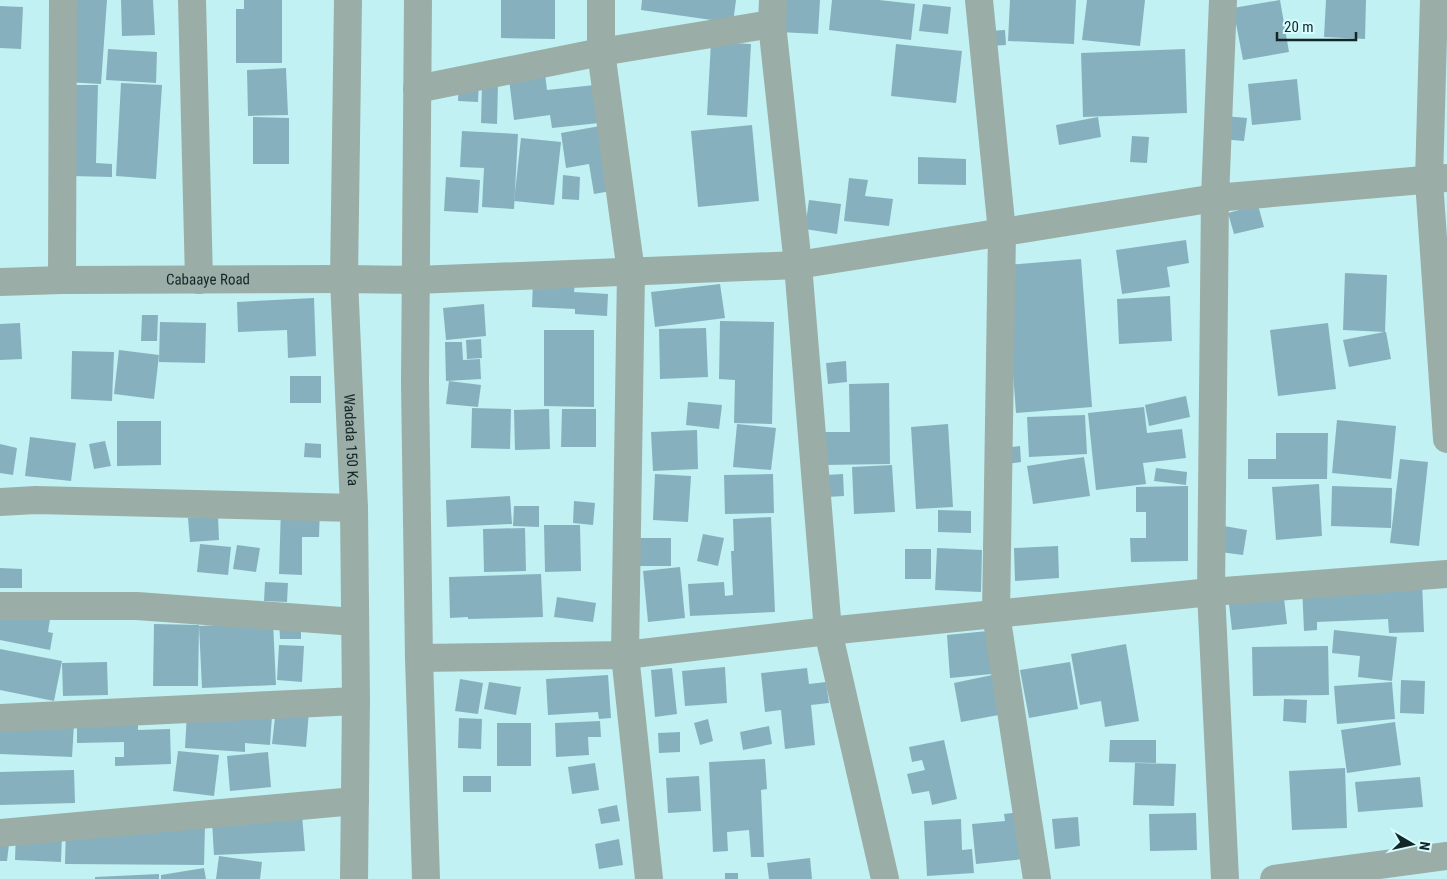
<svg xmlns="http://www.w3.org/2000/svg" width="1447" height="879" viewBox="0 0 1447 879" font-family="'Roboto Condensed',sans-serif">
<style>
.building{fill:#87b0bf}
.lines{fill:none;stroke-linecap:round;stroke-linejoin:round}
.minor{stroke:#9bada7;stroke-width:28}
.tertiary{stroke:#9bada7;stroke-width:28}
.labels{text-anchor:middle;stroke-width:4.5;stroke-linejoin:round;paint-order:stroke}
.street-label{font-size:15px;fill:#142728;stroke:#d6fdfe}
</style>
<rect width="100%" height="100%" fill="#c1f1f3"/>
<g class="building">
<polygon points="71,0 107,0 101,84 66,82"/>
<polygon points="121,0 153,0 155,35 122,36"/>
<polygon points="244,0 282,0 282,63 236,63 236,9 244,9"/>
<polygon points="501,0 555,0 555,39 501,38"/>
<polygon points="642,0 736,0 733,23 641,10"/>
<polygon points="781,0 820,0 818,34 779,32"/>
<polygon points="832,0 879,0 915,4 911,40 829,30"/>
<polygon points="1010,0 1076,0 1074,44 1008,41"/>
<polygon points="1087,0 1145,0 1140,46 1082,40"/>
<polygon points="1280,0 1289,52 1243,60 1233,8"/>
<polygon points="1326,0 1366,0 1365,39 1324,37"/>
<polygon points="923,4 951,7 948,34 919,31"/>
<polygon points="0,6 23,7 21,49 0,48"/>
<polygon points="1005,30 1006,45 989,46 988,31"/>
<polygon points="711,42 751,44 747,117 707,115"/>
<polygon points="896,44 962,51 956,103 891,96"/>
<polygon points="108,49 157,52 156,83 106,80"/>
<polygon points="1185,49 1187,113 1083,117 1081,53"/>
<polygon points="286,68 288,115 248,116 247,70"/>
<polygon points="545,74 547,90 595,85 599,123 552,128 550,115 514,120 509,79"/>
<polygon points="459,78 479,79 478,102 458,101"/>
<polygon points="1297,79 1301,120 1252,125 1248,84"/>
<polygon points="121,83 162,85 156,179 116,176"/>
<polygon points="482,83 498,83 497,124 481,123"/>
<polygon points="73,85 98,85 96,163 112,164 112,177 71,176"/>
<polygon points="1224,116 1247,118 1244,141 1221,139"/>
<polygon points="253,117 289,118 289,164 253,164"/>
<polygon points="1098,117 1101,137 1059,145 1056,125"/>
<polygon points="752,125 759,201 698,207 691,131"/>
<polygon points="600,126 611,191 594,194 589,164 566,168 561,133"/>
<polygon points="462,131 518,134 514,209 482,207 484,168 460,167"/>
<polygon points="1132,136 1149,137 1147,163 1130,162"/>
<polygon points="521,138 561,142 554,205 514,201"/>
<polygon points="918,157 966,159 966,185 918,184"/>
<polygon points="563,175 580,177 579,200 562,199"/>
<polygon points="446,177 480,180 478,213 444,211"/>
<polygon points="849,178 868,180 865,196 893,199 889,226 844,221"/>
<polygon points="809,200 841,204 837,234 805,229"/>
<polygon points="1258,205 1264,227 1234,234 1228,213"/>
<polygon points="1186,240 1189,263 1167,267 1170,287 1122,294 1116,250"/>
<polygon points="1081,259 1092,407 1016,413 1005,265"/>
<polygon points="1345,273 1387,275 1385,332 1343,330"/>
<polygon points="533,281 575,283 574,292 608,294 607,316 575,314 575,309 532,307"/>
<polygon points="720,284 725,318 655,327 651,292"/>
<polygon points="1170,296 1172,341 1119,344 1117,299"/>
<polygon points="314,298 316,356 288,358 287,330 238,332 237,302"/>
<polygon points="484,304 486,336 446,340 443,308"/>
<polygon points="142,315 158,315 157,341 141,341"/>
<polygon points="720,321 774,322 772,424 734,423 735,380 719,379"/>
<polygon points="160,322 206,323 205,363 159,362"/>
<polygon points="20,323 22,359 0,360 0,324"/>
<polygon points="1328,323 1336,389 1278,396 1270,330"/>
<polygon points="706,328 708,377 660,379 659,329"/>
<polygon points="544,330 594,330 594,407 544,406"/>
<polygon points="1384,332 1386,332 1391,359 1349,367 1343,340"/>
<polygon points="481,339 482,358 467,359 466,340"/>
<polygon points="445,342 462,342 463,360 480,359 481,379 446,381"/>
<polygon points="119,350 159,355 154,399 114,394"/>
<polygon points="72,351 114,352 112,401 71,399"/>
<polygon points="846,361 847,382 828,384 826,363"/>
<rect x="290" y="376" width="31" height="27"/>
<polygon points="449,381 481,385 478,407 446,404"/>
<polygon points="889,383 890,464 823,465 823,432 850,432 849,384"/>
<polygon points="1186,396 1190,417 1149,426 1145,405"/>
<polygon points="688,402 722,405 719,429 686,425"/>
<polygon points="1144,407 1147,433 1182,429 1186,458 1143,463 1146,484 1096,490 1088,413"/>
<polygon points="472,408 511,409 510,449 471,448"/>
<polygon points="549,409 550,449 515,450 514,410"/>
<polygon points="562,409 596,409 596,447 561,447"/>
<polygon points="1085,415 1087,454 1029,457 1027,417"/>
<polygon points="1337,420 1396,426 1391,479 1332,473"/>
<polygon points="117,421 161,421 161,465 117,466"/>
<polygon points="737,424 776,428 771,470 733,467"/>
<polygon points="948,424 953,507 916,509 911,427"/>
<polygon points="697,430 698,469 653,471 651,432"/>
<polygon points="1276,433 1328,433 1327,479 1248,479 1248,459 1276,459"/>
<polygon points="30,437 76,443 71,481 25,476"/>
<polygon points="105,441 111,466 94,469 89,444"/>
<polygon points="305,443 321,444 321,458 304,457"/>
<polygon points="0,444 17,448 13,475 0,473"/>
<polygon points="1020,446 1021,462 1006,464 1004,448"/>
<polygon points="1084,457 1090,496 1033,504 1027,466"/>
<polygon points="1400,459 1428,462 1419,546 1390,543"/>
<polygon points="892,465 895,512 854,514 852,467"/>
<polygon points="1156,468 1187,472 1186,485 1154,481"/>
<polygon points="655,474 691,476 688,522 653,520"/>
<polygon points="773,474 774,513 725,514 724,475"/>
<polygon points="843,474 844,496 827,497 826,475"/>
<polygon points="1319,484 1322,536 1276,540 1272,487"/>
<polygon points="1188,486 1188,561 1131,562 1130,538 1146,538 1146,512 1136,512 1136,487"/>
<polygon points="1332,486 1392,488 1391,528 1331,526"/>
<polygon points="510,496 512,524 447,527 446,500"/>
<polygon points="574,501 595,503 593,525 573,523"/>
<polygon points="514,506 539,506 539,527 513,526"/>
<polygon points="281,507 320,507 319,537 302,537 302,575 279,574"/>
<polygon points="938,510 971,511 971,533 938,532"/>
<polygon points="218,516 219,540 190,542 188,518"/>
<polygon points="771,517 775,612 690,616 688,584 724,582 725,596 733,595 731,551 734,551 733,519"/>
<polygon points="544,525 580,525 581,571 545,572"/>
<polygon points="1224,526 1247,530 1243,555 1220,552"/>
<polygon points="525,528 526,571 484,572 483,529"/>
<polygon points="703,534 724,538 718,566 697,561"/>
<rect x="640" y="538" width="31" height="28"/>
<polygon points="200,544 231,547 228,575 197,572"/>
<polygon points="237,545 260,548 256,572 233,569"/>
<polygon points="1058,546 1059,578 1015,581 1014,548"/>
<polygon points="937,548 982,550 981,592 935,590"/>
<rect x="905" y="549" width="26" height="30"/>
<polygon points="680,567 685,618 648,622 643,571"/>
<polygon points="0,568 22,569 22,588 0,588"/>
<polygon points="541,574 543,617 468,619 468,617 450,618 449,577"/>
<polygon points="1422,580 1424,632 1389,633 1388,619 1317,622 1317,630 1304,631 1302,586"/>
<polygon points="1282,581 1287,624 1232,630 1227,587"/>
<polygon points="265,582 288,583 287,602 264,601"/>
<polygon points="557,597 596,603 593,622 554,617"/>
<polygon points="0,604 51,613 48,632 53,633 50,650 0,640"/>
<polygon points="279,617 301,617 301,639 280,639"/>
<polygon points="273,622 276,685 202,688 199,626"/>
<polygon points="154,624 199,625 198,686 153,686"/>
<polygon points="1334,630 1397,637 1392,681 1358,677 1360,656 1332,653"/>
<polygon points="988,631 992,674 950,678 947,635"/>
<polygon points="1126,644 1139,721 1105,727 1101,701 1080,705 1071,654"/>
<polygon points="279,645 304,646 302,682 277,680"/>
<polygon points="1328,646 1329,695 1253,696 1252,647"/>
<polygon points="0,649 62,661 54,701 0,690"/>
<polygon points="107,662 108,695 63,696 62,663"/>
<polygon points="1070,662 1078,709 1029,718 1020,670"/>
<polygon points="725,667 727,703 685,706 682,671"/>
<polygon points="672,668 677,714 655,717 651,670"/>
<polygon points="807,668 809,684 826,682 829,703 811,705 815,745 785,749 781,710 765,712 761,673"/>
<polygon points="997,674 1004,714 961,722 954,683"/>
<polygon points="608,675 611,718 599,719 598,712 548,715 546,679"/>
<polygon points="460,679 483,683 478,714 455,711"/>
<polygon points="1401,680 1425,681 1424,714 1400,713"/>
<polygon points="489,682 521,687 516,715 484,709"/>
<polygon points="1392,682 1395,719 1337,724 1334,686"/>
<polygon points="1284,699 1307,700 1306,723 1283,721"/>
<polygon points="276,708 309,711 306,747 272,744"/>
<polygon points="187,712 272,716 270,745 245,743 245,752 185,748"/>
<polygon points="459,718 482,719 481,749 458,748"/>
<polygon points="708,719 713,741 700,745 694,723"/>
<polygon points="138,721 138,730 170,729 171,764 115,766 115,757 124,757 124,742 77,743 77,723"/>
<polygon points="600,721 601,737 588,737 589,755 556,757 555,723"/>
<polygon points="0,722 74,724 72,757 0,754"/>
<polygon points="1395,722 1401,765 1347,773 1341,730"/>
<rect x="497" y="723" width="34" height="43"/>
<polygon points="769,726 772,744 743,750 740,732"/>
<polygon points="680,732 680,752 659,753 658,733"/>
<polygon points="944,740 957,799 932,805 929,791 912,794 907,774 925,770 922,760 912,762 909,747"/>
<polygon points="1110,740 1156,740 1156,763 1109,762"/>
<polygon points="178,751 219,755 214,796 173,791"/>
<polygon points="268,752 271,787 230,791 227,756"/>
<polygon points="765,759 767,789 761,790 764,857 751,857 749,830 727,832 728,851 713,852 709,762"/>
<polygon points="595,763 599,790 572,794 568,767"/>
<polygon points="1135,763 1176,764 1174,806 1133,805"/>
<polygon points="1345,768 1347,828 1292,830 1289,771"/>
<polygon points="74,770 75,803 0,805 0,772"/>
<rect x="463" y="776" width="28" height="16"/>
<polygon points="699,776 701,811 668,813 666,778"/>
<polygon points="1420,777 1423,807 1358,812 1355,782"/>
<polygon points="617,805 620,821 601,824 598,809"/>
<polygon points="1020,812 1024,859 976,864 972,824 1005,821 1004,814"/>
<polygon points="1196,813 1197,850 1150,851 1149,814"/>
<polygon points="302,815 305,851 214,855 212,822"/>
<polygon points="1078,817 1080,846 1055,849 1052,819"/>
<polygon points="961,819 962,850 972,849 974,873 927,876 924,821"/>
<polygon points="66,826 205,827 204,865 65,864"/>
<polygon points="16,831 62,834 61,862 15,860"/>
<polygon points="0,835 10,836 7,861 0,861"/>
<polygon points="619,839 623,865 599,869 595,844"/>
<polygon points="219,856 262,862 260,879 216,879"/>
<polygon points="810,858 812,879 769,879 767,863"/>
<polygon points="204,868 206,879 161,879 161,875"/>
<rect x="725" y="873" width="13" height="6"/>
<polygon points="159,874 159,879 95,879 95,877"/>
</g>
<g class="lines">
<g class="minor">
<polyline points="192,0 199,280"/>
<polyline points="601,0 601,52 631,272 625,655 649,879"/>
<polyline points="773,0 772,24 798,265 828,631 885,879"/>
<polyline points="979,0 1002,232 996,614 1037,879"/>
<polyline points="1223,0 1215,198 1211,592 1225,879"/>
<polyline points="1434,0 1429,181 1447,439"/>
<polyline points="417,89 601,52 772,24"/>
<polyline points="62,280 63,0"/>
<polyline points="416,280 798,265 1215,198 1447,178"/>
<polyline points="0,502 36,500 354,508"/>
<polyline points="0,606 137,606 355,622"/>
<polyline points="419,658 625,655 828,631 1211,592 1447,574"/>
<polyline points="0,718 356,701"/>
<polyline points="0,833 355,801"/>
<polyline points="1274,879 1447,856"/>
</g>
<g class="tertiary">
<path id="s1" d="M348,0L344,279L354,508L356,701L354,879"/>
<polyline points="418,0 415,383 419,658 426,879"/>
<path id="s2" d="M0,282L62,280L344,279L416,280"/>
</g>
</g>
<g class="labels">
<g class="street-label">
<text dy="5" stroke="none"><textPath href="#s2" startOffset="208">Cabaaye Road</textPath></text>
<text dy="5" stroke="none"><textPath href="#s1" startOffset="440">Wadada 150 Ka</textPath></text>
</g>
</g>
<g transform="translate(1412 844) rotate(99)" stroke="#d6fdfe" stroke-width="4" paint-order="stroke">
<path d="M0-4L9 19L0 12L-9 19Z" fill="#142728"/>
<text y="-8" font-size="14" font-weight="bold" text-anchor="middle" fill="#142728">N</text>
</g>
<path d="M1277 32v8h79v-8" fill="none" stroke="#142728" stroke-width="2.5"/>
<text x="1284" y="32" font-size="15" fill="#142728" stroke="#d6fdfe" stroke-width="4" paint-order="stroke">20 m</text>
</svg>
